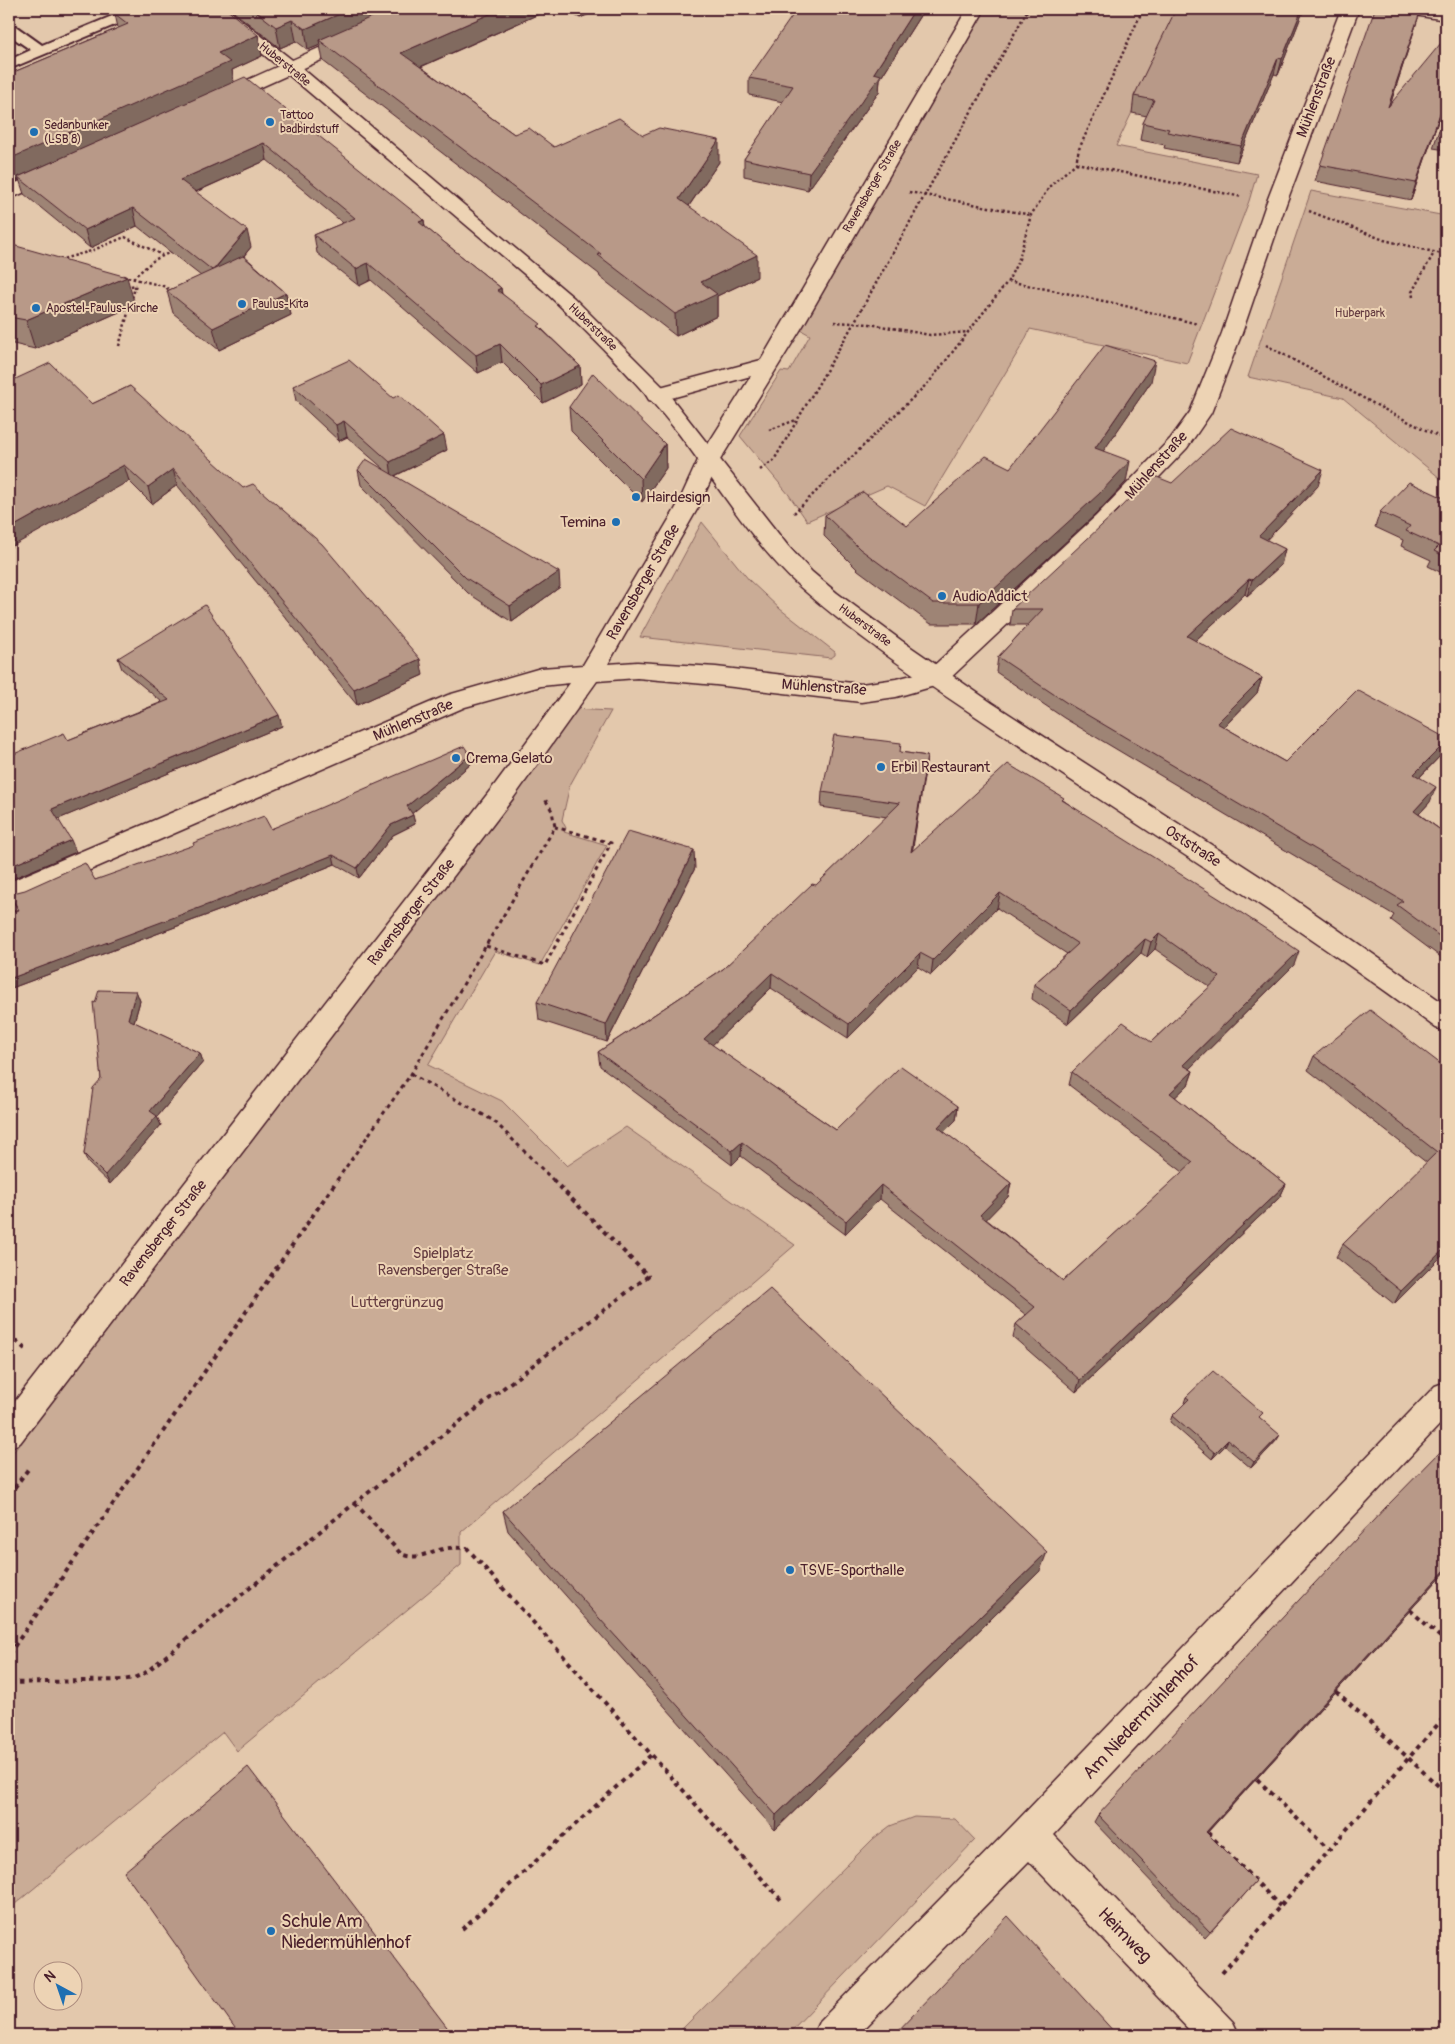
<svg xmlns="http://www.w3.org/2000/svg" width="1455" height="2044" viewBox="0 0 1455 2044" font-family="Pangolin,sans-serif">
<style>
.green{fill:#caac96;stroke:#8a6660}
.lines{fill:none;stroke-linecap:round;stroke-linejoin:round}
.service-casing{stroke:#4a1f2b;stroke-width:4}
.minor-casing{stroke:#4a1f2b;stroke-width:3}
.tertiary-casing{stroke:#4a1f2b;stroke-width:3}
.path-far2{stroke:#4a1f2b;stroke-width:2.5;stroke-dasharray:2.5 2.5;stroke-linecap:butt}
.path-far1{stroke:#4a1f2b;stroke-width:3;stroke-dasharray:4 4;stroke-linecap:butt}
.path{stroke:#4a1f2b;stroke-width:4;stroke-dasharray:4.5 4.5;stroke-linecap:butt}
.service{fill:#edd3b4;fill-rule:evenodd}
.minor{fill:#edd3b4;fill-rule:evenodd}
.tertiary{fill:#edd3b4;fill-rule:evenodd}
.wall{fill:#9e8475;stroke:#4a1f2b;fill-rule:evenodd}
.shaded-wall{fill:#816b5f;stroke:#4a1f2b}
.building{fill:#b89988;stroke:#4a1f2b;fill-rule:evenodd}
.poi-dot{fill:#1f6fb2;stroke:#edd3b4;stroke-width:2}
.labels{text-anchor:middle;stroke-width:4;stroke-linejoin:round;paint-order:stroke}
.far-street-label{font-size:12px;fill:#4a1f2b;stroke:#edd3b4}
.far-poi-label{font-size:12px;fill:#4a1f2b;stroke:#edd3b4;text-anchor:start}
.far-park-label{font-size:12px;fill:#643b40;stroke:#edd3b4}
.street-label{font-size:15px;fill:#4a1f2b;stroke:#edd3b4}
.poi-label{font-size:15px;fill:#4a1f2b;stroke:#edd3b4;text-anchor:start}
.park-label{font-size:15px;fill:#643b40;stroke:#edd3b4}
.near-street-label{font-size:18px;fill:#4a1f2b;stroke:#edd3b4}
.near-poi-label{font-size:18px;fill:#4a1f2b;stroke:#edd3b4;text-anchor:start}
</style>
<rect width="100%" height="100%" fill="#e3c8ac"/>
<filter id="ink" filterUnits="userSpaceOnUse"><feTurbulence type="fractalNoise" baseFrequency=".02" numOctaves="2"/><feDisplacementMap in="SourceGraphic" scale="10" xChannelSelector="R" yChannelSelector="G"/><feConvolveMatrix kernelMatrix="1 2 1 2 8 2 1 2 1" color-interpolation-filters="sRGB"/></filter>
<g filter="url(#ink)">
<g class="green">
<polygon points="986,9 1181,9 1116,146 1257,174 1249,201 1187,363 1030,329 1024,342 925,506 887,486 807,521 789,495 740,436 781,371 789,372 810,335 801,330"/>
<polygon points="1311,191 1446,216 1446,483 1343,398 1248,377"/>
<polygon points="702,522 749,580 780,609 835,652 835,655 831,658 640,637"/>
<polygon points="572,709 611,711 570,785 562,820 566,828 564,832 607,845 540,965 495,951 428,1065 502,1101 567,1166 626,1127 795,1245 461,1532 461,1565 237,1751 223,1732 9,1909 9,1458"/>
<polygon points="914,1817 955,1819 975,1840 787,2035 676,2035 873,1839 890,1826"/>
</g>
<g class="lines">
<defs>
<polygon id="service" points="129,9 148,9 146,12 9,69 9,60 31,50 9,35 9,24 14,25 42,45"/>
<g id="minor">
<polygon points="406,9 429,9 426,13 226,103 220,104 214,103 211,99 214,95"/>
<polygon points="967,9 985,9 804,324 720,460 699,506 608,664 637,662 716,667 861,684 896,679 928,671 1096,516 1171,438 1190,412 1222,333 1266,204 1341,9 1359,9 1286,204 1242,333 1211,413 1187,448 1112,526 945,683 896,697 861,702 716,685 637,678 597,681 514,797 20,1443 9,1448 9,1409 496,783 570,683 541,686 465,707 28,897 9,902 9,882 448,695 541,668 583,665 677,506 698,460 751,376 657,402 649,400 646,395 649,390 761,360"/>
<polygon points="1399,9 1446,10 1446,20 1408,14 1402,13"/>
<polygon points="55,166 62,168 64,172 62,176 9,199 9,186"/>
<polygon points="1446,1382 1446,1418 1054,1835 1233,2022 1239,2035 1194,2035 1029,1861 858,2035 813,2035 819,2022 1016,1822 1435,1386"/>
</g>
<path id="tertiary" d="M207,9H227L296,63L574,298L663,387L788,546L812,572L837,593L902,641L992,703L1284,892L1446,1005V1031L1436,1028C1298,925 1151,835 1008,738C937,690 863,643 799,586C753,544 717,484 679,434C638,382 591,335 542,289L284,71Z"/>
</defs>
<use href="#service" class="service-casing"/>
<use href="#minor" class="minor-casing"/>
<use href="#tertiary" class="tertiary-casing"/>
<g class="path-far2">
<polyline points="1076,163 1242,197"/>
<polyline points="909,192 1031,215"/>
<polyline points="1309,211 1384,240 1446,255"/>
<polyline points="59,260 91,251 125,237 162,255"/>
<polyline points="123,276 163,286 174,292"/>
<polyline points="133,278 154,260 173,251"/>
<polyline points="1008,281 1113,303 1198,324"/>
<polyline points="126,287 136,285"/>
<polyline points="1413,297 1412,292 1434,253"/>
<polyline points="834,322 870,324 930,335 969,332"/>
<polyline points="1266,345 1391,413 1446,440"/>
<polyline points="119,346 136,284"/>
<polyline points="769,430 796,420"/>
<polyline points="760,470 774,460 854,323 1028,9"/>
<polyline points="794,513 930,381 1008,281 1019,259 1031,215 1050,186 1076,163 1079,149 1143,9"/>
</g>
<g class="path-far1">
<polyline points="486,946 545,965 611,843 555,827"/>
<polyline points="411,1074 494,1121 553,1180"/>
<polyline points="337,1180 411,1074 555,827 552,811 545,799"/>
</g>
<g class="path">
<polyline points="9,1334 25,1349"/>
<polyline points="9,1495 29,1468"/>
<path d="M355,1503L401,1554C417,1561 427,1552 443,1549C451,1547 459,1548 467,1548L781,1900"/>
<polyline points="1410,1610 1446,1642"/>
<polyline points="9,1654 338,1179"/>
<polyline points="9,1683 122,1680 134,1678 145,1673 355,1503 648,1276 552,1179"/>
<polyline points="1336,1691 1446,1793"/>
<polyline points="1257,1779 1329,1850"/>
<polyline points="1208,1833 1280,1906"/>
<polyline points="462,1929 651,1755"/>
<polyline points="1222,1973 1446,1715"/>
</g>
<use href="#service" class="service"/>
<use href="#minor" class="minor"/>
<use href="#tertiary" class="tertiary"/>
</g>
<g class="wall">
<polygon points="230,9 550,9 421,67 514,134 554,147 643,135 719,162 689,206 757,277 717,296 717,316 676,336 600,277 599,274 323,61 320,45 308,50 296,41 280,48"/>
<polygon points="563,9 601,9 580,18"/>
<polygon points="1304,9 1278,75 1274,74 1237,162 1164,148 1165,145 1140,140 1143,123 1147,116 1132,113 1134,96"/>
<polygon points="923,11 880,79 879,92 808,190 744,176 744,159 783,102 749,95 749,78"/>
<polygon points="115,14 258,35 262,56 232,70 234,82 424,220 425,227 501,288 502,294 542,329 580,366 581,384 543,403 502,362 478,373 371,280 359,286 317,253 314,235 343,223 267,160 196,192 251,247 244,256 286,293 291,315 219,350 173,313 167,291 201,276 137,226 90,248 24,194 19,179 10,184 9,183 9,74 118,28"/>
<polygon points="1415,28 1390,105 1446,98 1411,200 1315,181 1320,165"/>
<polygon points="1446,124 1446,150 1433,148 1439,130"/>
<polygon points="9,244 135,305 35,349 9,343"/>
<polygon points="1151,382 1103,451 1126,482 1095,515 976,624 931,624 858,570 824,536 825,515 907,526 1010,468"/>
<polygon points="130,386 423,675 357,705 177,485 152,504 129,481 92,404"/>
<polygon points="293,386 447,450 395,476 560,587 512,622 468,593 361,485 358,470 384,469 347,437 339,441 296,401"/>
<polygon points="569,407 665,444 666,468 642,502 571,431"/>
<polygon points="1172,483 1318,486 1266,540 1285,549 1281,565 1247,596 1245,594 1195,641 1262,678 1257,693 1224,727 1285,762 1446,742 1446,745 1442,754 1420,777 1430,802 1419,814 1446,834 1446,961 1391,920 1394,915 1064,718 996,672 998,657 1028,625 1010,625 1012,609"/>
<polygon points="1446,499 1446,575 1428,566 1431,560 1401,546 1403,540 1375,527 1380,512"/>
<polygon points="118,658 282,726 58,819 76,852 9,880 68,740 162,702 122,669"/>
<path d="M900,752L927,756L912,851L1063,800L1294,965L1189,1069L1193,1071L1188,1085L1175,1097L1286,1184L1280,1197L1076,1392L1013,1337L1016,1324L1026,1315L880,1199L845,1234L741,1156L732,1165L600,1066L598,1052L723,969L816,885L887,817L821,807L822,792ZM997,908L1067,954L1034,984L1032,999L1068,1024L1141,953L1147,957L1155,949L1210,987L1151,1042L1072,1072L1069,1085L1183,1172L1063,1281L986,1219L1008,1197L1011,1183L944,1132L956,1120L958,1106L836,1130L712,1045L771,988L848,1038L918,967L931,975Z"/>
<polygon points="470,755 471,764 412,813 415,824 393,835 359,878 335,864 226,908 9,989 9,912 18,910 9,894 95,880 271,829"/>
<polygon points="695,868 607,1042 539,1020 537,1002"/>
<polygon points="136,991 140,1001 134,1022 200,1053 203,1062 157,1117 161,1125 110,1184 88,1163 84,1154 101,1079 95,1003"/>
<polygon points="1314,1056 1446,1068 1446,1252 1394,1304 1336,1257 1343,1244 1427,1163 1308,1070"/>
<polygon points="1186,1397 1260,1418 1277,1440 1251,1468 1225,1446 1212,1459 1170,1422 1172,1416 1185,1404 1184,1403"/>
<polygon points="503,1511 1040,1571 775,1830 508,1531"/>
<polygon points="1446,1571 1207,1833 1256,1882 1205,1938 1094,1822 1098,1815"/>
</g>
<g class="shaded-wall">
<polygon points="351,9 402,9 319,40 320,45 308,50 305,29"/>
<polygon points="501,9 550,9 404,74 401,53"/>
<polygon points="579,9 601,9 580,18"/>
<polygon points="915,9 923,9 923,11 880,79 879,92 808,190 809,173 874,73"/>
<polygon points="1302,9 1304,9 1278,75 1282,59"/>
<polygon points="1420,12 1415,28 1384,124 1388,107"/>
<polygon points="292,20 296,41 280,48 276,27"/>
<polygon points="258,35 262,56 232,70 234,83 18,177 19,179 10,184 9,180 9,159 218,53"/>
<polygon points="1278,58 1274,74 1237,162 1241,146"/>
<polygon points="1446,96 1446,98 1411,200 1416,183"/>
<polygon points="719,140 719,162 679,220 679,199"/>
<polygon points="264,143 267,160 184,197 180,180"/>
<polygon points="133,208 137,226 90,248 85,230"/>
<polygon points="424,220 426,238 419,222"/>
<polygon points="247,230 251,247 217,288 213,271"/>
<polygon points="757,255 757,277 717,296 717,316 676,336 675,314 701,282"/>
<polygon points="368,263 371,280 359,286 356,269"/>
<polygon points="127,277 135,305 35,349 26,320"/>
<polygon points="501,288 503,306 497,290"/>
<polygon points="286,293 291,315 219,350 213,328"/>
<polygon points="500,344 502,362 478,373 476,355"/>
<polygon points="1155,361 1151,382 1091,469 1095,448"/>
<polygon points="580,366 581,384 543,403 541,385"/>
<polygon points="344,421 347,437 339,441 336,425"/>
<polygon points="444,435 447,450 392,477 390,462"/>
<polygon points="665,444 666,468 642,502 641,479"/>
<polygon points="1130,461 1126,482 1095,515 976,624 979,603"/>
<polygon points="124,465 129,481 9,548 9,529"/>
<polygon points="173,469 177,485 152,504 148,487"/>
<polygon points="1323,470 1318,486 1255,552 1259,536"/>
<polygon points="1285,549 1281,565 1247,596 1252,580"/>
<polygon points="559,572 560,587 512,622 510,606"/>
<polygon points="1249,579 1245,594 1183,652 1187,636"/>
<polygon points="420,659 423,675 357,705 354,689"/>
<polygon points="1262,678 1257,693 1213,738 1217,723"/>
<polygon points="279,715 282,726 56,820 52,809"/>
<polygon points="1446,742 1446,745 1442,754 1408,789 1414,774"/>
<polygon points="470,755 471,764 409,816 407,806"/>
<polygon points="927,756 925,771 910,867 911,852"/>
<polygon points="1436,787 1430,802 1408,826 1414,811"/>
<polygon points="413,815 415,824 393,835 359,878 357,868 391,825"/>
<polygon points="71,840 76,852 9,880 9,867"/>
<polygon points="694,850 695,868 607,1042 606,1025"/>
<polygon points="333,855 335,864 226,908 9,989 9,979"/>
<polygon points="1000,893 997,908 931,975 933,960"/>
<polygon points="1159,934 1155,949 1147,957 1151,942"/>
<polygon points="1145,939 1141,953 1068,1024 1071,1010"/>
<polygon points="1299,951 1294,965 1179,1079 1183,1065"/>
<polygon points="920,953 918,967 848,1038 849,1024"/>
<polygon points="772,973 771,988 704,1053 704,1039"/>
<polygon points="136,991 140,1001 132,1029 128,1019"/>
<polygon points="200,1053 203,1062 157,1117 161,1125 110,1184 105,1175 150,1111"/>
<polygon points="1193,1071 1188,1085 1165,1107 1170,1093"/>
<polygon points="958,1106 956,1120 936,1140 938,1127"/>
<polygon points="742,1142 741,1156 732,1165 732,1151"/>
<polygon points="1011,1183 1008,1197 978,1228 980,1215"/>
<polygon points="1286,1184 1280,1197 1076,1392 1080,1380"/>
<polygon points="881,1185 880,1199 845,1234 846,1221"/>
<polygon points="1446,1247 1446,1252 1394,1304 1401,1291"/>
<polygon points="1280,1435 1277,1440 1251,1468 1254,1462"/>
<polygon points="1228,1440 1225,1446 1212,1459 1215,1453"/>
<polygon points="1047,1552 1040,1571 775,1830 776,1815"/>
<polygon points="1446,1569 1446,1571 1201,1839 1206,1832"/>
</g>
<g class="building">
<polygon points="128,9 226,9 258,35 218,53 230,62 9,159 9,74 128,24 115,14"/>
<polygon points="253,9 351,9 305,29 292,20 276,27"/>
<polygon points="390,9 501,9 401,53 514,134 529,128 554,147 619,118 643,135 659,128 719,140 679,199 757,255 701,282 717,294 675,314 598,255 601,254 319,40"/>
<polygon points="797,9 915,9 874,73 881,75 809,173 744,159 793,86 749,78"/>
<polygon points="1176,9 1302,9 1282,59 1278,58 1241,146 1167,132 1169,129 1143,123 1154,100 1134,96"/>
<polygon points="1375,9 1412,9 1420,12 1388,107 1446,37 1446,96 1416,183 1320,165"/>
<polygon points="245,77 424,220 419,222 501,288 497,290 541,324 538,326 580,366 541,385 500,344 476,355 368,263 356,269 314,235 355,218 264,143 180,180 247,230 214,269 212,270 133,208 85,230 18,177"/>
<polygon points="1446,124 1446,132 1439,130"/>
<polygon points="9,244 127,277 26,320 9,317"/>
<polygon points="243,256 286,293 213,328 167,291"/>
<polygon points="1105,345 1155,361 1095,448 1130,461 1099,494 979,603 933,603 860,549 825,515 863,492 907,526 986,456 1010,468"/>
<polygon points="349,360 393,398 399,395 444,435 390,462 344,421 336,425 293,386"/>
<polygon points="50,363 92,404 130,386 243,488 253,484 322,544 420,659 354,689 173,469 148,487 124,465 9,529 9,382"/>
<polygon points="593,373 665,444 641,479 569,407"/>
<polygon points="1231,428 1323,470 1259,536 1285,549 1252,580 1249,579 1187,636 1262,678 1217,723 1285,762 1357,690 1446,738 1446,742 1414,774 1436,787 1414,811 1446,834 1446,941 1397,905 1403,901 1067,703 998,657 1043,609 1012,609 1116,512 1152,475 1172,483"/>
<polygon points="366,459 559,572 510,606 466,578 358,470"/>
<polygon points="1409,482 1446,499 1446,557 1434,551 1439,546 1406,531 1410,526 1380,512"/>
<polygon points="205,605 279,715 52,809 71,840 9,867 9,756 64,733 68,740 169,700 118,658"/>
<path d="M834,735L901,743L900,752L927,756L911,852L1008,764L1064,798L1062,800L1228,904L1299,951L1183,1065L1193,1071L1170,1093L1286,1184L1080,1380L1016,1324L1035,1307L881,1185L846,1221L742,1142L732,1151L598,1052L723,969L812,884L816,885L900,803L822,792ZM1000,893L1078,944L1034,984L1071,1010L1145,939L1151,942L1159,934L1220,977L1151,1042L1123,1022L1072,1072L1193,1162L1063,1281L980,1215L1011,1183L938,1127L958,1106L901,1066L836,1130L704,1039L772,973L849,1024L920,953L933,960Z"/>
<polygon points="464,746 470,755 407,806 413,815 391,825 357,868 333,855 223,899 9,979 9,912 19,910 9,894 25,890 85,863 95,880 194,845 193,843 264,816 271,829"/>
<polygon points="628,831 694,850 606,1025 537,1002"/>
<polygon points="99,990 136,991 128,1019 200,1053 150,1111 157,1116 105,1175 84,1154 93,1088 101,1079 93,1002 95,1003"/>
<polygon points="1370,1010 1446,1068 1446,1247 1401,1291 1343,1244 1437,1152 1314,1056"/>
<polygon points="770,1289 1047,1552 776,1815 503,1511"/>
<polygon points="1213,1371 1263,1413 1259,1417 1280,1435 1254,1462 1228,1440 1215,1453 1172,1416 1189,1399 1186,1397"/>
<polygon points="1446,1446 1446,1569 1206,1832 1256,1882 1210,1932 1098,1815 1386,1507"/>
<polygon points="248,1767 453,2035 240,2035 124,1872"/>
<polygon points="1008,1916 1117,2035 894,2035"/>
</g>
</g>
<g class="poi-dot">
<circle cx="270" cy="122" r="5"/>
<circle cx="34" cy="132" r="5"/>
<circle cx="242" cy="304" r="5"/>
<circle cx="36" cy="308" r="5"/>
<circle cx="636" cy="497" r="5"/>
<circle cx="616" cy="522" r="5"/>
<circle cx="942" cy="596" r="5"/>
<circle cx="456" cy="758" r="5"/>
<circle cx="881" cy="767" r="5"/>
<circle cx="790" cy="1570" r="5"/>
<circle cx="271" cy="1931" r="5"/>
</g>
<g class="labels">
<g class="far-street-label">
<text transform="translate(285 64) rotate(39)" y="4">Huberstraße</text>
<text transform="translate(872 186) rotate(-60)" y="4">Ravensberger Straße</text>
<text transform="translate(593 327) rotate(44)" y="4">Huberstraße</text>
<text transform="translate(865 625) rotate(37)" y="4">Huberstraße</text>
</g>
<g class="far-poi-label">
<text x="280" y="119">Tattoo<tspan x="280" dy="14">badbirdstuff</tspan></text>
<text x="44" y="129">Sedanbunker<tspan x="44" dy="14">(LSB 8)</tspan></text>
<text x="252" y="308">Paulus-Kita</text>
<text x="46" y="312">Apostel-Paulus-Kirche</text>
</g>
<g class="far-park-label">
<text x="1360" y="317">Huberpark</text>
</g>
<g class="street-label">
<text transform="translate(1316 97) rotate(-69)" y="5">Mühlenstraße</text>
<text transform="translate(1156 465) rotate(-48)" y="5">Mühlenstraße</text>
<text transform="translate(643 582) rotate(-60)" y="5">Ravensberger Straße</text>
<text transform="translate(824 687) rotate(4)" y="5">Mühlenstraße</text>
<text transform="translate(413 720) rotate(-23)" y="5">Mühlenstraße</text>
<text transform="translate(1193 846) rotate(33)" y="5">Oststraße</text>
<text transform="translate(411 912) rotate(-52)" y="5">Ravensberger Straße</text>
<text transform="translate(163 1233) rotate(-52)" y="5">Ravensberger Straße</text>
</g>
<g class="poi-label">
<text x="646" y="502">Hairdesign</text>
<text x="606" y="527" text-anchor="end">Temina</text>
<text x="952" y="601">AudioAddict</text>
<text x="466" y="763">Crema Gelato</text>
<text x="891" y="772">Erbil Restaurant</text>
<text x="800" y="1575">TSVE-Sporthalle</text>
</g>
<g class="park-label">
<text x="443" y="1258">Spielplatz<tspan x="443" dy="17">Ravensberger Straße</tspan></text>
<text x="397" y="1307">Luttergrünzug</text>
</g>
<g class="near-street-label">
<text transform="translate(1141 1717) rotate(-47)" y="6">Am Niedermühlenhof</text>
<text transform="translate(1125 1935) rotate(46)" y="6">Heimweg</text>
</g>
<g class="near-poi-label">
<text x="281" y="1927">Schule Am<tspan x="281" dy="21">Niedermühlenhof</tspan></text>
</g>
</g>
<rect width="1455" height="2044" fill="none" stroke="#edd3b4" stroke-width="30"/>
<rect x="15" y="15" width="1425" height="2014" fill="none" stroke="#4a1f2b" stroke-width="2" filter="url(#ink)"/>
<g transform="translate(58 1986) rotate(320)"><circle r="24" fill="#edd3b4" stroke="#ac8b7d"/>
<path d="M0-4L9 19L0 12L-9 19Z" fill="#1f6fb2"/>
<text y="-8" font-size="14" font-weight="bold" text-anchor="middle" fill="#4a1f2b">N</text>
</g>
</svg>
